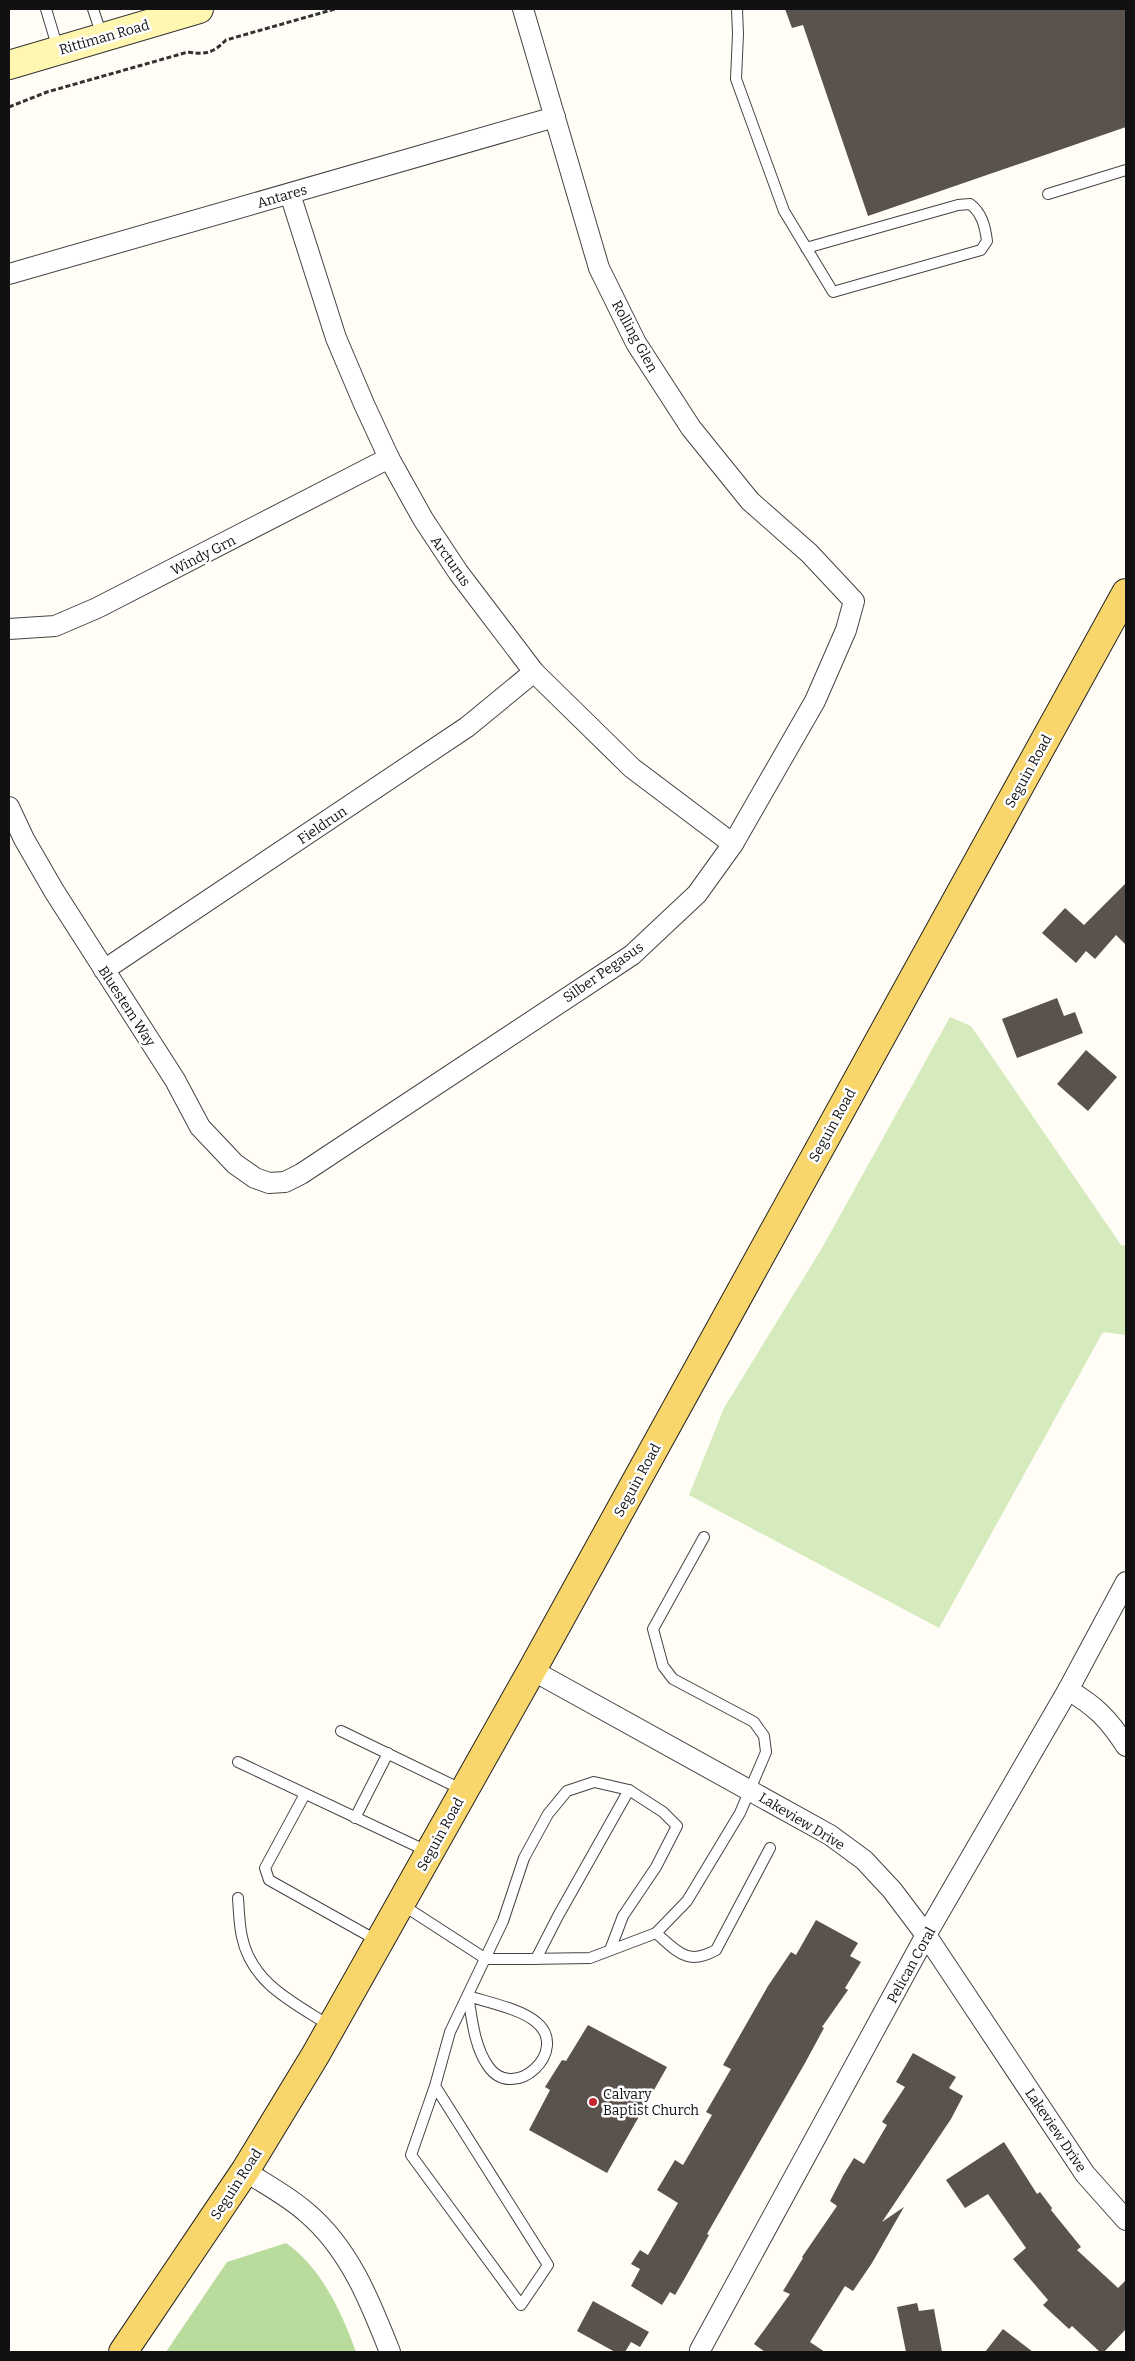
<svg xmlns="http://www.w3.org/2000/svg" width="1135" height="2361" viewBox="0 0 1135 2361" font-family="Bitter,serif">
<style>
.green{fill:#d5ebbd}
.forest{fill:#b9dc9c}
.building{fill:#5a524d}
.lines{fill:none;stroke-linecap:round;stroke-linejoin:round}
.lane-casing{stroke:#444;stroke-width:12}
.street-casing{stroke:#444;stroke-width:22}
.secondary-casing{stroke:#333;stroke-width:30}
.primary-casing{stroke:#222;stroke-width:30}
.path{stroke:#333;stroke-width:3;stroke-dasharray:5 2.5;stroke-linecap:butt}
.lane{stroke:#fff;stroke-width:10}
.street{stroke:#fff;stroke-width:20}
.secondary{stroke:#fff6b0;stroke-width:28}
.primary{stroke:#f9d66b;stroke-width:28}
.poi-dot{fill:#c4262e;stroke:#fff;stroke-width:2}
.labels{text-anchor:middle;stroke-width:5;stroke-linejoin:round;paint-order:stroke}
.street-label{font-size:14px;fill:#111;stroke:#fff}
.poi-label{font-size:14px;fill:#111;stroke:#fff;text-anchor:start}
</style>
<rect width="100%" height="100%" fill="#fffdf5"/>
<polygon class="green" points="950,1017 971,1026 1121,1245 1126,1246 1126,1335 1103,1332 939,1628 689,1495 724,1408 822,1248"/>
<path class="forest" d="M286,2243C321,2267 342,2313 356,2352H166L227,2262Z"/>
<g class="building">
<polygon points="785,9 1126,9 1126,127 868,216 803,25 792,28"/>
<polygon points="1126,883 1126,945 1116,935 1095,959 1086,951 1076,963 1042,933 1065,908 1084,925"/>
<polygon points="1057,998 1064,1016 1075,1012 1083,1033 1017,1058 1002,1019"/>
<polygon points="1086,1050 1117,1077 1088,1111 1057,1084"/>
<polygon points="816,1920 858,1943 850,1956 861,1962 845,1988 848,1990 822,2027 824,2028 805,2063 707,2234 709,2235 685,2278 675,2295 670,2292 662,2305 631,2286 640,2269 631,2264 640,2250 648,2255 678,2203 657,2190 675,2160 683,2165 712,2115 706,2112 731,2069 723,2065 768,1986 791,1952 796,1955"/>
<polygon points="588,2025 667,2067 607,2173 529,2130 550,2090 545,2087 562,2060 566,2061"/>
<polygon points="913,2053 956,2077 949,2088 963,2096 951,2119 882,2222 904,2207 872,2263 853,2291 845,2286 810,2342 825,2352 765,2352 754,2344 790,2294 783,2291 803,2258 802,2257 837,2206 830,2201 844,2174 854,2158 864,2164 887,2125 882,2122 905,2087 896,2082"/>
<polygon points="1004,2142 1037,2194 1040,2192 1052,2208 1051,2210 1081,2247 1077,2250 1118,2288 1126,2280 1126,2329 1104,2352 1100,2352 1072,2326 1069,2329 1043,2305 1048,2300 1013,2259 1026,2248 988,2194 965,2208 946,2180"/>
<polygon points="593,2301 649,2332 640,2347 631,2342 625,2352 615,2352 577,2331"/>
<polygon points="917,2303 919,2311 934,2309 942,2352 906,2352 897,2307"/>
<polygon points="1003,2329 1033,2352 985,2352"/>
</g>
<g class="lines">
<defs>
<g id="lane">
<polyline points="46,9 58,49"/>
<polyline points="93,9 102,36"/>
<path d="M737,9L738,34L736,79L784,211L833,292L981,250L987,241C985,226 982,213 970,204L958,205L806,248"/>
<polyline points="1048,194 1126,170"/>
<polyline points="341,1731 463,1790"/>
<polyline points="238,1762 429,1852"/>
<polyline points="305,1794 265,1868 269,1880 378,1941"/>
<polyline points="355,1818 388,1753"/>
<path d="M238,1898C239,1911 239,1924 242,1937C252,1984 293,2002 330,2026"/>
<polyline points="401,1904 486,1959 528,1959 590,1958 656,1933 687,1901 740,1813 766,1752 764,1736 754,1722 673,1679 663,1666 653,1629 704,1537"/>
<path d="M656,1933C678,1952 687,1966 716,1950L770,1848"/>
<polyline points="536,1959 558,1916 629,1790"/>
<path d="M468,1996C487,2002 521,2009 536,2022C571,2050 514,2104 488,2066C474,2046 472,2018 468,1996Z"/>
<polyline points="435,2086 548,2265 521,2305 411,2155 435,2086 450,2032 503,1921 524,1858 548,1814 567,1791 594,1782 629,1790 663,1812 677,1826 656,1867 623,1916 610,1950"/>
</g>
<g id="street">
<polyline points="290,194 336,338 364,404 389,458 423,519 458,572 534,672 632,768 733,844"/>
<polyline points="9,274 555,117"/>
<polyline points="9,629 55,626 97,608 389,458"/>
<polyline points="9,807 24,839 54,891 175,1080 200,1127 235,1164 255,1178 269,1183 285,1182 301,1174 632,955 697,894 733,844 815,701 846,630 854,601 809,553 750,501 691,428 636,343 599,268 523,9"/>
<polyline points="104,970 467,727 534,672"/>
<polyline points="532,1670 830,1835 864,1860 892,1890 926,1935 1085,2174 1126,2220"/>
<path d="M1068,1690C1096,1706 1109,1720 1126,1746"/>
<path d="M245,2171C265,2184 288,2196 306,2212C349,2248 370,2301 390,2352"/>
<polyline points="701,2352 700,2350 926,1935 1068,1690 1126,1582"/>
</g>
<polyline id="secondary" points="9,65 199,9"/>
<polyline id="primary" points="123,2352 245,2171 316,2054 532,1670 1126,593"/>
</defs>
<use href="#lane" class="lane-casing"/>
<use href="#street" class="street-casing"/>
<use href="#secondary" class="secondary-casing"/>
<use href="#primary" class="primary-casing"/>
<path class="path" d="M9,107L47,92L188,52C206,55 213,53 226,40L335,9"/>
<use href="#lane" class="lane"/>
<use href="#street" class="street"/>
<use href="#secondary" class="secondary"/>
<use href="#primary" class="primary"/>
</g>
<circle class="poi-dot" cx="593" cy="2102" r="5"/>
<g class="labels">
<g class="street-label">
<text transform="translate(104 37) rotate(-16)" y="5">Rittiman Road</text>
<text transform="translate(282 196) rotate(-16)" y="5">Antares</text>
<text transform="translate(635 336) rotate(61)" y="5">Rolling Glen</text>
<text transform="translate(203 555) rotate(-27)" y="5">Windy Grn</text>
<text transform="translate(451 561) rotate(55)" y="5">Arcturus</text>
<text transform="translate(1028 771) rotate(-61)" y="5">Seguin Road</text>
<text transform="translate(322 825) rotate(-34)" y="5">Fieldrun</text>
<text transform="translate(603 972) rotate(-35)" y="5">Silber Pegasus</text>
<text transform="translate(127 1006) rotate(57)" y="5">Bluestem Way</text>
<text transform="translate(832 1125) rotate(-61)" y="5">Seguin Road</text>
<text transform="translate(637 1480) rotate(-61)" y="5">Seguin Road</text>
<text transform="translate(802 1821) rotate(31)" y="5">Lakeview Drive</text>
<text transform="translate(440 1834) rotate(-61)" y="5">Seguin Road</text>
<text transform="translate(911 1965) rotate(-61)" y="5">Pelican Coral</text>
<text transform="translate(1056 2130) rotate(56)" y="5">Lakeview Drive</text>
<text transform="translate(236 2184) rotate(-57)" y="5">Seguin Road</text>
</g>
<g class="poi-label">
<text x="603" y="2099">Calvary<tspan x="603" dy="16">Baptist Church</tspan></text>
</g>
</g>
<rect width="1135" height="2361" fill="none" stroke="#111111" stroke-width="20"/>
</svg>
